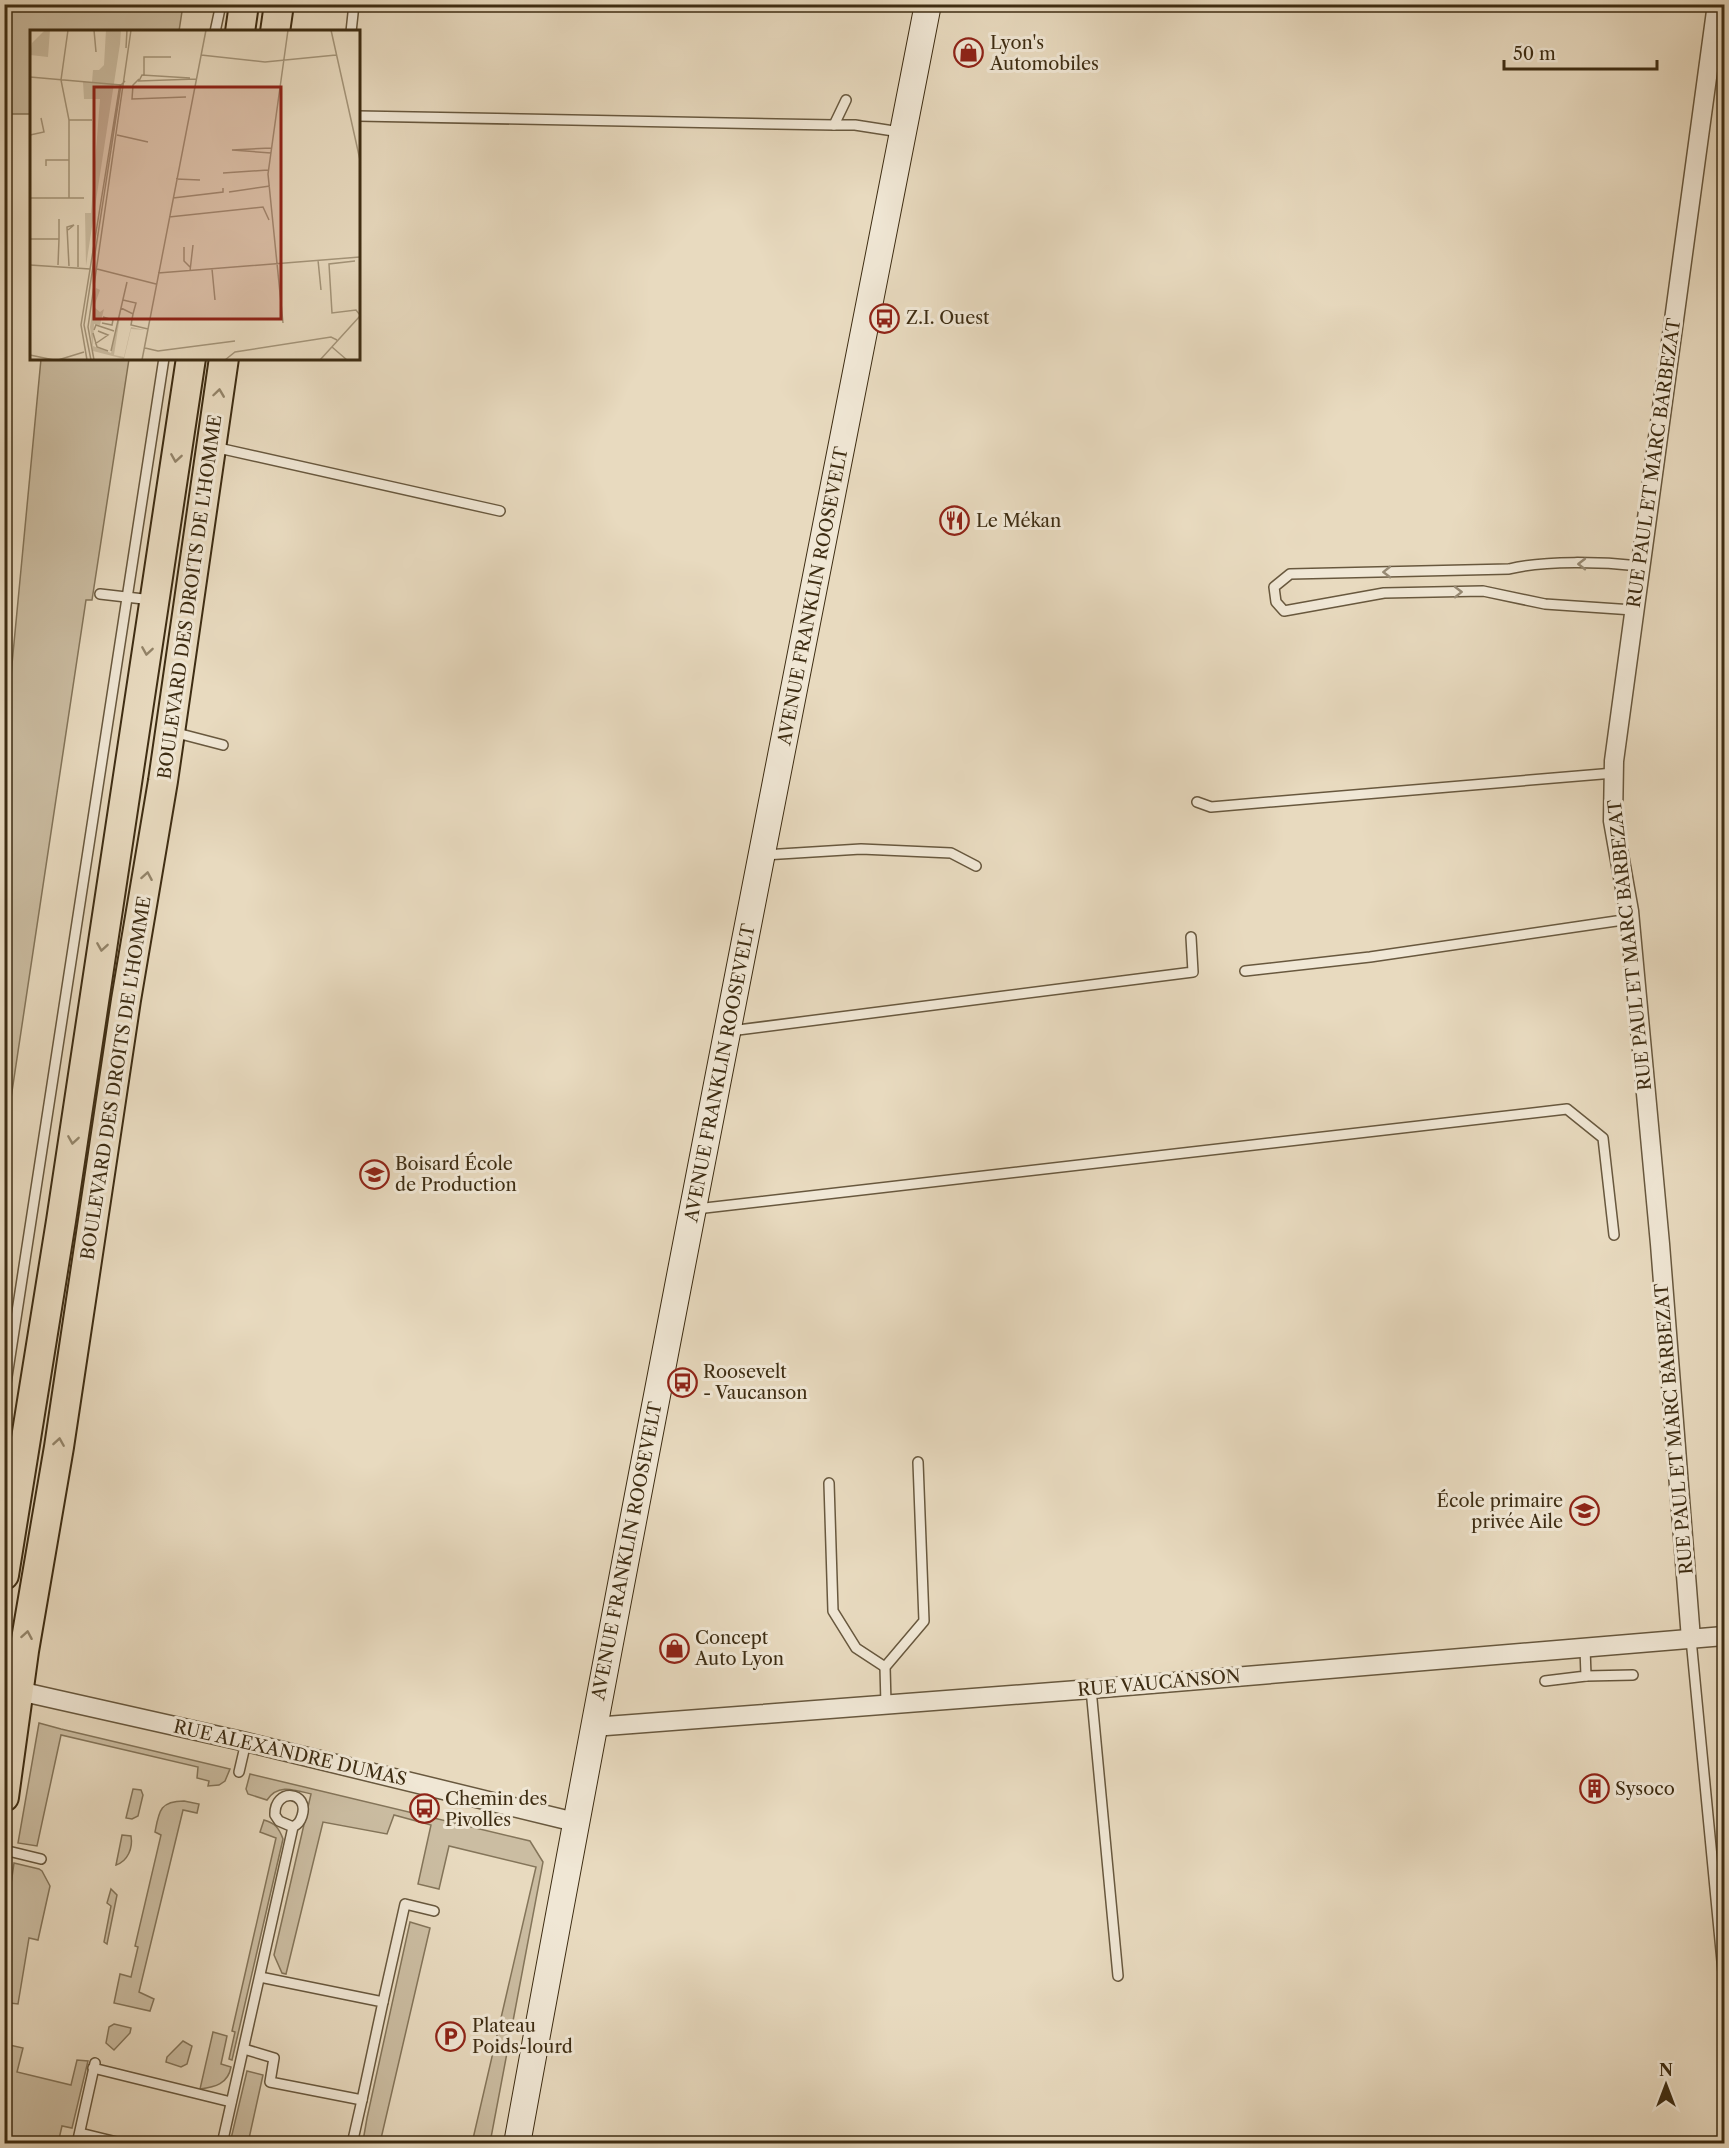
<svg xmlns="http://www.w3.org/2000/svg" width="1729" height="2148" viewBox="0 0 1729 2148" font-family="'Libre Caslon Text',serif">
<style>
.green{fill:#cbbda2;stroke:#84755a;stroke-width:1.5}
.lines{fill:none;stroke-linecap:round;stroke-linejoin:round}
.lane-casing{stroke:#68583e;stroke-width:12}
.street-casing{stroke:#68583e;stroke-width:21}
.secondary-casing{stroke:#3e2d13;stroke-width:28}
.primary-casing{stroke:#3e2d13;stroke-width:32}
.lane{stroke:#f0e7d5;stroke-width:9}
.street{stroke:#f0e7d5;stroke-width:18}
.secondary{stroke:#f0e7d5;stroke-width:26}
.primary{stroke:#e8dabf;stroke-width:28}
.oneway{stroke:#938469}
.oneway2{stroke:#978a74}
.labels{text-anchor:middle;stroke-width:6;stroke-linejoin:round;paint-order:stroke}
.poi-label{font-size:18px;fill:#3e2d13;stroke:#f0e7d5;text-anchor:start}
.street-label{font-size:18px;fill:#3e2d13;stroke:#f0e7d5}
.inset-road{fill:none;stroke:#a4957a;stroke-width:1.5}
.view{fill:#8f2418;fill-opacity:0.15;stroke:#8f2418;stroke-width:3}
.inset-edge{fill:none;stroke:#3e2d13;stroke-width:3}
</style>
<rect width="100%" height="100%" fill="#e8dabf"/>
<filter id="stains"><feTurbulence type="fractalNoise" baseFrequency=".00333" numOctaves="4"/><feColorMatrix values="0 0 0 0 .2 0 0 0 0 .09 0 0 0 0 .02 0 0 0 .5 -.17"/></filter>
<radialGradient id="worn" r=".72"><stop offset=".6" stop-color="#630" stop-opacity="0"/><stop offset="1" stop-color="#630" stop-opacity=".3"/></radialGradient>
<g class="green">
<polygon points="5,4 183,4 183,5 179,31 32,32 31,114 5,114"/>
<polygon points="41,359 129,359 92,600 86,600 5,1138 5,760 12,664"/>
<polygon points="39,1723 61,1729 230,1769 225,1781 219,1785 208,1786 209,1781 197,1778 198,1767 61,1735 37,1846 18,1843"/>
<path d="M250,1774L530,1841L543,1862L490,2143H472L536,1867L449,1846L439,1889L418,1884L431,1825L394,1815L387,1834L323,1822L286,1974L282,1973L274,1955L311,1794C295,1790 278,1783 267,1800L248,1794L246,1789Z"/>
<polygon points="133,1789 141,1790 143,1795 138,1816 132,1819 126,1818"/>
<path d="M184,1801L199,1804L197,1813L183,1810L139,1992L154,1999L150,2011L114,2003L120,1974L131,1977L138,1947L135,1946L161,1835L155,1832C159,1811 160,1801 184,1801Z"/>
<path d="M264,1820C275,1823 279,1828 283,1839L232,2060L229,2059L235,2032L232,2031L276,1838L260,1832Z"/>
<path d="M122,1835L131,1836C133,1848 128,1861 116,1865Z"/>
<polygon points="14,1863 39,1869 42,1871 50,1886 38,1940 29,1938 18,2004 10,2003 5,2025 5,1927"/>
<polygon points="111,1889 117,1895 107,1944 104,1942 111,1906 107,1903"/>
<polygon points="410,1922 430,1928 380,2143 364,2143 363,2141 367,2118"/>
<polygon points="114,2024 131,2028 130,2033 114,2050 106,2043 109,2027"/>
<path d="M213,2032L227,2036L221,2064L231,2067C228,2084 215,2087 200,2089Z"/>
<polygon points="183,2041 192,2046 187,2064 181,2067 166,2062 167,2057"/>
<polygon points="5,2044 23,2048 17,2072 71,2085 77,2060 88,2061 72,2128 62,2126 58,2143 5,2143"/>
<polygon points="247,2071 263,2075 248,2143 230,2143"/>
</g>
<g class="lines">
<defs>
<g id="lane">
<polyline points="215,32 221,4"/>
<polyline points="351,32 354,4"/>
<polyline points="358,116 834,125 846,100"/>
<polyline points="834,125 855,125 900,132"/>
<polyline points="214,447 500,511"/>
<polyline points="100,594 152,600"/>
<path d="M1633,610L1545,604L1483,591L1384,593L1284,611L1276,602L1274,587L1290,574L1509,569C1545,560 1603,562 1640,566"/>
<polyline points="173,732 223,745"/>
<polyline points="1197,802 1211,807 1614,773"/>
<polyline points="764,855 861,849 951,853 976,866"/>
<polyline points="1245,971 1370,957 1630,919"/>
<polyline points="730,1031 1193,972 1191,937"/>
<polyline points="696,1209 1567,1109 1603,1138 1614,1235"/>
<polyline points="4,1396 164,358"/>
<polyline points="829,1483 833,1611 856,1648 885,1667"/>
<polyline points="1691,1639 1724,1982"/>
<polyline points="1586,1676 1633,1675"/>
<polyline points="1545,1681 1586,1676 1585,1648"/>
<polyline points="1091,1689 1118,1976"/>
<polyline points="886,1704 885,1667 924,1621 918,1462"/>
<polyline points="239,1772 246,1742"/>
<polyline points="4,1850 41,1859"/>
<polyline points="383,2002 405,1904 434,1911"/>
<polyline points="244,2049 274,2058 270,2082 362,2100 383,2002 260,1977"/>
<polyline points="93,2068 231,2102"/>
<polyline points="80,2133 125,2144"/>
<polyline points="77,2144 95,2063"/>
<path d="M222,2144L293,1827C298,1824 300,1822 302,1816C310,1791 274,1787 275,1815L279,1821L293,1827"/>
<polyline points="352,2144 362,2100"/>
</g>
<g id="street">
<polyline points="1691,1639 1660,1244 1629,911 1613,821 1614,761 1717,4"/>
<polyline points="10,1689 246,1742 575,1822"/>
<polyline points="593,1727 1091,1689 1724,1636"/>
</g>
<path id="secondary" d="M517,2144C647,1429 789,717 928,4"/>
<g id="primary">
<polyline points="240,32 244,4"/>
<polyline points="275,32 279,4"/>
<polyline points="4,1575 61,1221 191,358"/>
<polyline points="4,1797 24,1651 59,1447 126,1000 163,781 224,358"/>
</g>
</defs>
<use href="#lane" class="lane-casing"/>
<use href="#street" class="street-casing"/>
<use href="#secondary" class="secondary-casing"/>
<use href="#primary" class="primary-casing"/>
<use href="#lane" class="lane"/>
<use href="#street" class="street"/>
<use href="#secondary" class="secondary"/>
<use href="#primary" class="primary"/>
</g>
<defs><path id="oneway-chevron" d="M-2-3.5L2.5 0L-2 3.5" fill="none" stroke-width="1.6" stroke-linecap="round" stroke-linejoin="round" transform="scale(1.5)"/></defs>
<g class="oneway">
<use href="#oneway-chevron" transform="translate(219 393) rotate(-82)"/>
<use href="#oneway-chevron" transform="translate(176 458) rotate(99)"/>
<use href="#oneway-chevron" transform="translate(147 651) rotate(99)"/>
<use href="#oneway-chevron" transform="translate(147 876) rotate(-80)"/>
<use href="#oneway-chevron" transform="translate(102 947) rotate(99)"/>
<use href="#oneway-chevron" transform="translate(73 1140) rotate(99)"/>
<use href="#oneway-chevron" transform="translate(59 1442) rotate(-81)"/>
<use href="#oneway-chevron" transform="translate(27 1635) rotate(-80)"/>
</g>
<g class="oneway2">
<use href="#oneway-chevron" transform="translate(1582 564) rotate(180)"/>
<use href="#oneway-chevron" transform="translate(1387 572) rotate(179)"/>
<use href="#oneway-chevron" transform="translate(1458 592) rotate(-1)"/>
</g>
<defs>
<symbol id="shop-ring" viewBox="-11 -11 22 22"><circle r="9.5" fill="#f0e7d5" stroke="#8f2418" stroke-width="1.5"/><path d="M-5-2.5h2.3a2.7 3.5 0 0 1 5.4 0H5L5.5 6h-11ZM-1.5-2.5h3a1.5 2.3 0 0 0-3 0Z" fill="#8f2418"/></symbol>
<symbol id="bus-ring" viewBox="-11 -11 22 22"><circle r="9.5" fill="#f0e7d5" stroke="#8f2418" stroke-width="1.5"/><path d="M-5-6H5V4H4V6H2V4H-2V6H-4V4H-5ZM-3.5-4V0h7V-4ZM-3.5 1.2v1.5H-2V1.2ZM2 1.2v1.5H3.5V1.2Z" fill="#8f2418"/></symbol>
<symbol id="restaurant-ring" viewBox="-11 -11 22 22"><circle r="9.5" fill="#f0e7d5" stroke="#8f2418" stroke-width="1.5"/><path d="M-5-6h1v4h1v-4h1v4h1v-4h1v5L-1.5 .5V6h-2V.5L-5-1ZM5-6V6H3V1.5H1.5Q1.5-4 5-6Z" fill="#8f2418"/></symbol>
<symbol id="school-ring" viewBox="-11 -11 22 22"><circle r="9.5" fill="#f0e7d5" stroke="#8f2418" stroke-width="1.5"/><path d="M0-5L7-2L0 1L-7-2ZM-4 1L0 2.5L4 1V4Q0 6-4 4Z" fill="#8f2418"/></symbol>
<symbol id="building-ring" viewBox="-11 -11 22 22"><circle r="9.5" fill="#f0e7d5" stroke="#8f2418" stroke-width="1.5"/><path d="M-4-6H4V6H1V3H-1V6H-4ZM-2.5-4.3h1.7v1.8h-1.7ZM.8-4.3h1.7v1.8H.8ZM-2.5-1h1.7V.8h-1.7ZM.8-1h1.7V.8H.8Z" fill="#8f2418"/></symbol>
<symbol id="parking-ring" viewBox="-11 -11 22 22"><circle r="9.5" fill="#f0e7d5" stroke="#8f2418" stroke-width="1.5"/><path d="M-3.5-5.5H1a3.5 3.5 0 0 1 0 7H-1V5.5H-3.5ZM-1-3.4V-.6H.8a1.4 1.4 0 0 0 0-2.8Z" fill="#8f2418"/></symbol>
</defs>
<g fill-rule="evenodd">
<use href="#shop-ring" x="952" y="36" width="33" height="33"/>
<use href="#bus-ring" x="868" y="302" width="33" height="33"/>
<use href="#restaurant-ring" x="938" y="504" width="33" height="33"/>
<use href="#school-ring" x="358" y="1158" width="33" height="33"/>
<use href="#bus-ring" x="666" y="1366" width="33" height="33"/>
<use href="#school-ring" x="1568" y="1494" width="33" height="33"/>
<use href="#shop-ring" x="658" y="1632" width="33" height="33"/>
<use href="#building-ring" x="1578" y="1772" width="33" height="33"/>
<use href="#bus-ring" x="408" y="1792" width="33" height="33"/>
<use href="#parking-ring" x="434" y="2020" width="33" height="33"/>
</g>
<g class="labels">
<g class="poi-label">
<text x="990" y="49">Lyon's<tspan x="990" dy="21">Automobiles</tspan></text>
<text x="906" y="324">Z.I. Ouest</text>
<text x="976" y="527">Le Mékan</text>
<text x="395" y="1170">Boisard École<tspan x="395" dy="21">de Production</tspan></text>
<text x="703" y="1378">Roosevelt<tspan x="703" dy="21">- Vaucanson</tspan></text>
<text x="1563" y="1507" text-anchor="end">École primaire<tspan x="1563" dy="21">privée Aile</tspan></text>
<text x="695" y="1644">Concept<tspan x="695" dy="21">Auto Lyon</tspan></text>
<text x="1615" y="1795">Sysoco</text>
<text x="445" y="1805">Chemin des<tspan x="445" dy="21">Pivolles</tspan></text>
<text x="472" y="2032">Plateau<tspan x="472" dy="21">Poids-lourd</tspan></text>
</g>
<g class="street-label">
<text transform="translate(1654 463) rotate(-82)" y="6">RUE PAUL ET MARC BARBEZAT</text>
<text transform="translate(813 596) rotate(-79)" y="6">AVENUE FRANKLIN ROOSEVELT</text>
<text transform="translate(190 597) rotate(-82)" y="6">BOULEVARD DES DROITS DE L'HOMME</text>
<text transform="translate(1630 945) rotate(-96)" y="6">RUE PAUL ET MARC BARBEZAT</text>
<text transform="translate(720 1073) rotate(-79)" y="6">AVENUE FRANKLIN ROOSEVELT</text>
<text transform="translate(116 1078) rotate(-81)" y="6">BOULEVARD DES DROITS DE L'HOMME</text>
<text transform="translate(1674 1429) rotate(-95)" y="6">RUE PAUL ET MARC BARBEZAT</text>
<text transform="translate(627 1551) rotate(-79)" y="6">AVENUE FRANKLIN ROOSEVELT</text>
<text transform="translate(1159 1683) rotate(-5)" y="6">RUE VAUCANSON</text>
<text transform="translate(290 1753) rotate(13)" y="6">RUE ALEXANDRE DUMAS</text>
</g>
</g>
<g transform="translate(30 30)">
<rect width="330" height="330" fill="#e8dabf"/>
<path d="M15,0H20L18,27L0,25L2,13ZM76,0H91L90,14L56,236L55,183H61L70,69H54L53,52H62L63,40H69L74,35ZM66,258L70,260L64,277L70,282L74,279L70,295L64,294L63,316L81,323L91,280L84,325L94,327L101,297L115,300L101,299L94,329L63,321L60,297Z" fill="#cbbda2"/>
<path class="inset-road" d="M38,0L31,50L39,90V168M64,0L66,22M301,0L330,130M96,18L97,0M171,25L235,32L306,25M114,45V27H141M0,47L91,55M160,48L112,45L109,51L166,49M109,49L103,55L102,69L156,67M39,90H62M0,105L14,102L11,88M87,105L118,112M241,123L202,120L241,118M16,136V130H39M193,143L238,140M146,149L170,150M199,162L240,156M0,168H54M143,168L193,162V158M139,187L233,177L239,190M38,200L44,195L37,197L39,236M0,209H29L28,235M29,209V189M154,217V231L160,237M288,230L291,260M325,231L299,234L302,283L326,280L330,285M0,235L60,239M48,237V195M67,239L126,254M182,239L185,270M160,241L163,215M128,243L330,227M91,278L103,284L106,273L93,270M103,284L101,295L118,299M72,293L82,295L83,290L73,287M253,293L238,144L258,0M64,300L66,295L84,301M63,303L67,317L78,321M65,314L78,305L68,301M302,317L317,330M115,318L128,321L205,311M81,321L97,252M0,325L24,330M28,330L54,322M57,330L51,295L90,54M61,330L54,295L91,55L95,51M64,330L58,297L101,0M112,330L176,0M195,330L205,322L301,307L307,310M290,330L330,286"/>
<path class="view" d="M64,57H251V289H64Z"/>
<rect width="330" height="330" class="inset-edge"/>
</g>
<rect width="1729" height="2148" fill="none" stroke="#e8dabf" stroke-width="24"/>
<rect x="6" y="6" width="1717" height="2136" fill="none" stroke="#3e2d13" stroke-width="3"/>
<rect x="12" y="12" width="1705" height="2124" fill="none" stroke="#3e2d13" stroke-width="1.5"/>
<g transform="translate(1666 2085)" stroke="#f0e7d5" stroke-width="4.5" paint-order="stroke">
<path d="M0-4.5L10 22L0 15L-10 22Z" fill="#3e2d13"/>
<text y="-9" font-size="16" font-weight="bold" text-anchor="middle" fill="#3e2d13">N</text>
</g>
<path d="M1504 60v9h153v-9" fill="none" stroke="#3e2d13" stroke-width="3"/>
<text x="1513" y="60" font-size="18" fill="#3e2d13" stroke="#f0e7d5" stroke-width="4.5" paint-order="stroke">50 m</text>
<rect width="100%" height="100%" filter="url(#stains)"/>
<rect width="100%" height="100%" fill="url(#worn)"/>
</svg>
